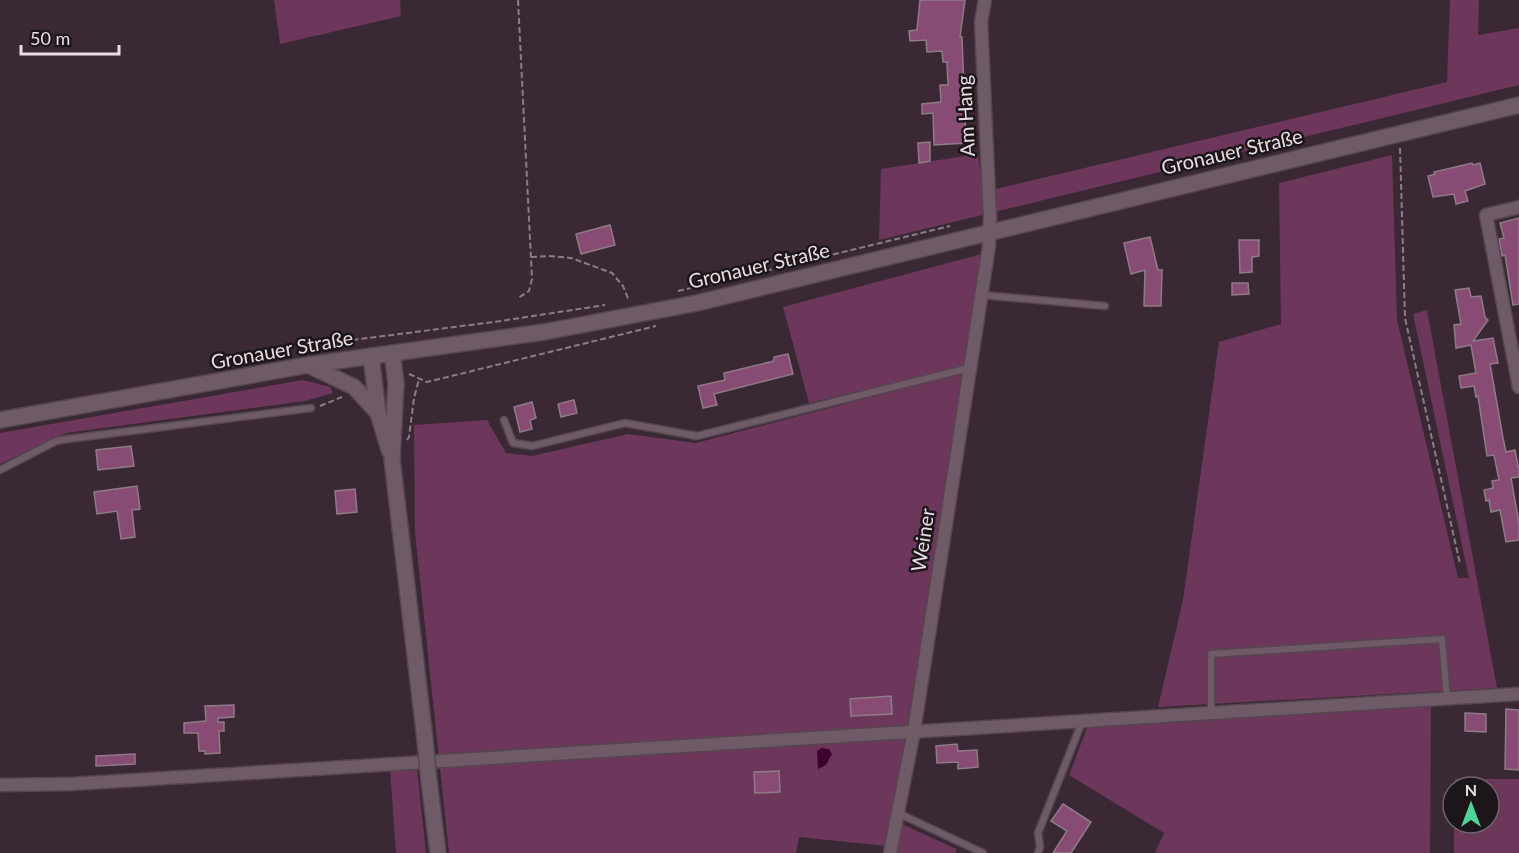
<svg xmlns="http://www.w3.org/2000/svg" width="1519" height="853" viewBox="0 0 1519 853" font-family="Lato,sans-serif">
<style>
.green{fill:#6c375b}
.water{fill:#3c042e}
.building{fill:#884c74;stroke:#8f7b87;stroke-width:1.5}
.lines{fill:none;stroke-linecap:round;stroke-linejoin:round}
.service-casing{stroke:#55474f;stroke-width:9}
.minor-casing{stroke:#55474f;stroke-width:15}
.secondary-casing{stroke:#55474f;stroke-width:18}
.path{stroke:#8b7c85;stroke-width:2;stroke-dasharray:6 3;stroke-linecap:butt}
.service{stroke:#6e5b67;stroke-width:6}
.minor{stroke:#6e5b67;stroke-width:12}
.secondary{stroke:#6e5b67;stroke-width:15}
.secondary-bridge-casing{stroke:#55474f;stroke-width:18;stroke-linecap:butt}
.secondary-bridge{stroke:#6e5b67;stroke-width:15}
.labels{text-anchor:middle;stroke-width:5;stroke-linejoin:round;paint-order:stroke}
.street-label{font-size:20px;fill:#e9dde4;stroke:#1c1519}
</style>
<rect width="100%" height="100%" fill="#3a2934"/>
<g class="green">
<polygon points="274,0 400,0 401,16 280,44"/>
<polygon points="1450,0 1479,0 1478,35 1519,28 1519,85 879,240 881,169 978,154 983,192 1447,82"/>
<polygon points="1392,155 1397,320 1458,578 1469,578 1413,314 1427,310 1497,688 1158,707 1183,600 1219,342 1281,324 1279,183"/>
<polygon points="982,254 965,366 809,403 783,307"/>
<polygon points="962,373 911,726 896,730 454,754 456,764 905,738 886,846 799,837 796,853 449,853 415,532 414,425 487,420 506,453 532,456 628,434 696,443"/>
<polygon points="303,380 330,387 333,393 305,401 66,433 0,464 0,433"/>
<polygon points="1431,706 1430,853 1155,853 1164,833 1069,775 1087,728"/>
<polygon points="417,768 426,853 396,853 390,769"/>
<polygon points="1455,779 1519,779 1519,853 1454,853 1454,823 1489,823 1489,787 1455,787"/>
<polygon points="902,824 956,849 956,853 897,853"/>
</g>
<polygon class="water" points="822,748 829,749 832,754 826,765 818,769 817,751"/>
<g class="building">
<polygon points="920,0 965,0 960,37 962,37 966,143 934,145 933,113 922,114 922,104 941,102 940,85 948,85 947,62 943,62 942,51 927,52 926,40 910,41 909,31 917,30"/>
<polygon points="930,142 930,161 919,163 918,143"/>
<polygon points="1472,163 1473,165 1480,163 1485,184 1465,191 1468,201 1456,204 1454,194 1433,197 1428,176 1435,174 1434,172"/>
<polygon points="1519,218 1519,304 1513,305 1505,255 1502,256 1499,239 1504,238 1500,223"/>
<polygon points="610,225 615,245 581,254 576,234"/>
<polygon points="1150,237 1158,270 1162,270 1161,306 1144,306 1145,270 1131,274 1124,243"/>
<polygon points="1239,240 1259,240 1259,256 1252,257 1252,272 1240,273"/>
<polygon points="1232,283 1248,283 1249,294 1232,295"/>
<polygon points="1469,288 1471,297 1481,296 1485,317 1488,320 1473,341 1493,338 1498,363 1490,364 1503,438 1506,452 1515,450 1519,470 1519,477 1511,478 1519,523 1519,540 1506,542 1500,510 1491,512 1489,500 1486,501 1484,490 1493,488 1492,481 1499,480 1494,455 1487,456 1478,396 1476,397 1474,386 1461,388 1459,376 1476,373 1471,345 1456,348 1454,325 1461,324 1455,290"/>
<polygon points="788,354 793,374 714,394 717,405 703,408 698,386 725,380 724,373 774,361 774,357"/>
<polygon points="574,400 577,413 561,417 558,404"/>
<polygon points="532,402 536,418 530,420 532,429 520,432 514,407"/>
<polygon points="131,446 134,466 98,470 96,450"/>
<polygon points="137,486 140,509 132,510 135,537 121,539 117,511 97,514 94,492"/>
<polygon points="355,489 357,512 337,514 335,491"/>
<polygon points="891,696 892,714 851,716 850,699"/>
<polygon points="234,705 234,717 218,718 218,722 224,722 224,731 219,731 220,753 205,754 205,751 199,751 198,733 184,733 184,723 206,721 205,706"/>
<polygon points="1506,709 1519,710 1519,770 1505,769"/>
<polygon points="1465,713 1486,714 1486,732 1465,731"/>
<polygon points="957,744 958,751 977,750 978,767 958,769 958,762 937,763 936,746"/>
<polygon points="135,754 135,764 96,766 96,756"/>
<polygon points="779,771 780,792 755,793 754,772"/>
<polygon points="1063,804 1091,822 1071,853 1053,853 1067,831 1051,821"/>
</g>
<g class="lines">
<defs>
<g id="service">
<polyline points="982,295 1105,306"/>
<polyline points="504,420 513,443 532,446 625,423 697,436 969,368"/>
<polyline points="0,470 56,441 68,439 311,408"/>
<polyline points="1211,713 1211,654 1442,639 1447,698"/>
<polyline points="898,813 983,853"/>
<polyline points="1038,853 1040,847 1038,833 1082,722"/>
</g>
<g id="minor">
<polyline points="1519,207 1486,215 1519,387"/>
<polyline points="0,785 71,784 1519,694"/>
<polyline points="890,853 914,731 989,246 990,218 981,22 985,0"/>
</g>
<g id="secondary">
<polyline points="392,353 396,383 392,459 425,740"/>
<polyline points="371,356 378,413 389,450"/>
<polyline points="308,365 354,387 378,413"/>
<polyline points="0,420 308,365 544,332 697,303 1519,105"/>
<polyline points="429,781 438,853"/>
</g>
</defs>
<use href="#service" class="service-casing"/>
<use href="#minor" class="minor-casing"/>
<use href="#secondary" class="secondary-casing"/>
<g class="path">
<polyline points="518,0 532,279 529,291 518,298"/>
<polyline points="1400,148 1405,318 1460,564"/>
<polyline points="531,257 549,256 571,258 612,273 623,286 629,301"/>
<polyline points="798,263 950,226"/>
<polyline points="678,291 787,266"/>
<polyline points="318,349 325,345 344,341 494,322 605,305"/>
<polyline points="409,374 427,382 656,326"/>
<polyline points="320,406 342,397"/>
<polyline points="407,440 409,437 414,398 419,379"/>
</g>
<use href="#service" class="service"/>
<use href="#minor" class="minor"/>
<use href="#secondary" class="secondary"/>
<defs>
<polyline id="secondary-bridge" points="425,740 429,781"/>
</defs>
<use href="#secondary-bridge" class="secondary-bridge-casing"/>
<use href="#secondary-bridge" class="secondary-bridge"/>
</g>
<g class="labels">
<g class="street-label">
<text transform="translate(966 116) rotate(-93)" y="7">Am Hang</text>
<text transform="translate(1232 152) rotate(-13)" y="7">Gronauer Straße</text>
<text transform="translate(759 266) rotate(-13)" y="7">Gronauer Straße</text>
<text transform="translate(282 350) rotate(-10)" y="7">Gronauer Straße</text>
<text transform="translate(923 540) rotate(-81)" y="7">Weiner</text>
</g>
</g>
<g transform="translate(1471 805)"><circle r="28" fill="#1c1519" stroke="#6e656a" stroke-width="1.5"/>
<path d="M0-4.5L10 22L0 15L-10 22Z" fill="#4fd399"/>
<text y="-9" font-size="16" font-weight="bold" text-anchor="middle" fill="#e9dde4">N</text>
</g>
<path d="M21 45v9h98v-9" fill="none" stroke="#e9dde4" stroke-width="3"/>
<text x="30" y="45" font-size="18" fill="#e9dde4" stroke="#1c1519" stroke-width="4.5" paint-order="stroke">50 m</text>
</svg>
